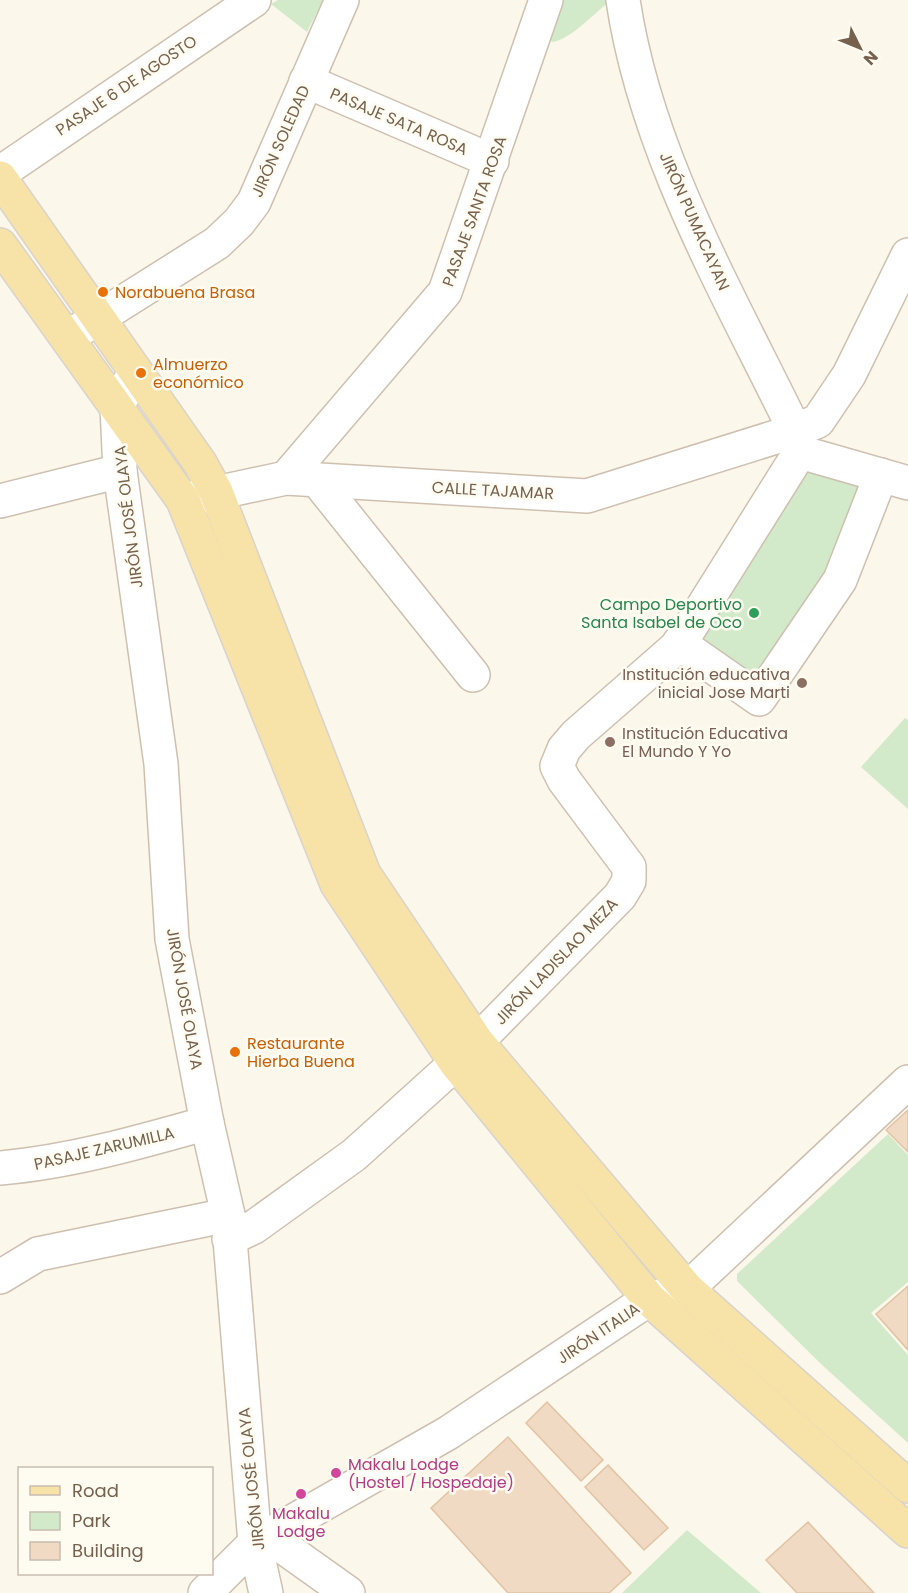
<svg xmlns="http://www.w3.org/2000/svg" width="908" height="1593" viewBox="0 0 908 1593" font-family="Poppins,sans-serif">
<style>
.green{fill:#d2eac9}
.building{fill:#f0dac3;stroke:#e2c3a4;stroke-width:1.5}
.lines{fill:none;stroke-linecap:round;stroke-linejoin:round}
.minor-casing{stroke:#cec0b0;stroke-width:36}
.major-casing{stroke:#d9d3cd;stroke-width:36}
.minor{stroke:#fff;stroke-width:33}
.major{stroke:#f7e2a7;stroke-width:33}
.food-dot{fill:#e8710a;stroke:#fefbf1;stroke-width:2}
.leisure-dot{fill:#2e9e5b;stroke:#fefbf1;stroke-width:2}
.education-dot{fill:#8d6e63;stroke:#fefbf1;stroke-width:2}
.hotel-dot{fill:#d1479c;stroke:#fefbf1;stroke-width:2}
.labels{text-anchor:middle;stroke-width:5;stroke-linejoin:round;paint-order:stroke}
.street-label{font-size:16px;fill:#76614e;stroke:#fefbf1}
.food-label{font-size:16px;fill:#c56008;stroke:#fefbf1;text-anchor:start}
.leisure-label{font-size:16px;fill:#27864d;stroke:#fefbf1;text-anchor:end}
.education-label{font-size:16px;fill:#785e54;stroke:#fefbf1;text-anchor:end}
.hotel-label{font-size:16px;fill:#b23c85;stroke:#fefbf1;text-anchor:start}
</style>
<rect width="100%" height="100%" fill="#fcf7eb"/>
<g class="green">
<polygon points="278,0 323,0 307,32 271,4"/>
<path d="M562,0H611C597,11 569,41 552,42L549,38Z"/>
<polygon points="822,470 868,490 823,595 755,684 693,645 800,471"/>
<polygon points="905,718 908,720 908,809 861,767"/>
<polygon points="888,1134 908,1155 908,1282 871,1313 908,1355 908,1443 821,1364 737,1281 737,1274"/>
<polygon points="687,1530 761,1593 622,1593"/>
</g>
<g class="building">
<polygon points="908,1110 908,1152 886,1130"/>
<polygon points="908,1286 908,1350 876,1314"/>
<polygon points="547,1402 603,1460 581,1481 526,1423"/>
<polygon points="508,1437 631,1573 609,1593 508,1593 431,1508"/>
<polygon points="608,1465 668,1528 644,1550 585,1487"/>
<polygon points="808,1522 874,1593 797,1593 766,1560"/>
</g>
<g class="lines">
<defs>
<g id="minor">
<path d="M623,0C646,154 728,293 795,431L800,452L908,483"/>
<polyline points="306,81 492,161"/>
<polyline points="0,173 254,0"/>
<polyline points="68,337 217,243 239,222 254,202 342,0"/>
<polyline points="135,371 117,407 120,471 161,764 172,939 207,1123 228,1215 255,1543 266,1593"/>
<polyline points="286,478 445,292 546,0"/>
<polyline points="317,480 473,675"/>
<polyline points="188,499 286,478 587,496 795,431 818,421 849,375 908,255"/>
<polyline points="0,501 120,471"/>
<polyline points="679,643 759,699 840,580 881,475"/>
<path d="M0,1168C70,1162 140,1142 207,1123"/>
<polyline points="229,1239 254,1227 354,1155 456,1063 620,896 629,881 629,867 564,780 557,766 564,749 576,735 679,645 800,452"/>
<polyline points="0,1277 38,1254 228,1215"/>
<polyline points="268,1536 348,1593"/>
<polyline points="205,1593 255,1543 448,1433 649,1299 687,1289 908,1082"/>
</g>
<g id="major">
<polyline points="0,178 200,463 216,492 364,874 477,1042 687,1289 908,1486"/>
<polyline points="0,245 183,500 337,884 456,1063 649,1299 908,1531"/>
</g>
</defs>
<use href="#minor" class="minor-casing"/>
<use href="#major" class="major-casing"/>
<use href="#minor" class="minor"/>
<use href="#major" class="major"/>
</g>
<g class="food-dot">
<circle cx="103" cy="292" r="6"/>
<circle cx="141" cy="373" r="6"/>
<circle cx="235" cy="1052" r="6"/>
</g>
<circle class="leisure-dot" cx="754" cy="613" r="6"/>
<g class="education-dot">
<circle cx="802" cy="683" r="6"/>
<circle cx="610" cy="742" r="6"/>
</g>
<g class="hotel-dot">
<circle cx="336" cy="1473" r="6"/>
<circle cx="301" cy="1494" r="6"/>
</g>
<g class="labels">
<g class="street-label">
<text transform="translate(126 85) rotate(-34)" y="6">PASAJE 6 DE AGOSTO</text>
<text transform="translate(399 121) rotate(23)" y="6">PASAJE SATA ROSA</text>
<text transform="translate(280 141) rotate(-66)" y="6">JIRÓN SOLEDAD</text>
<text transform="translate(474 211) rotate(-70)" y="6">PASAJE SANTA ROSA</text>
<text transform="translate(695 221) rotate(66)" y="6">JIRÓN PUMACAYAN</text>
<text transform="translate(493 490) rotate(3)" y="6">CALLE TAJAMAR</text>
<text transform="translate(128 517) rotate(-97)" y="6">JIRÓN JOSÉ OLAYA</text>
<text transform="translate(556 961) rotate(-46)" y="6">JIRÓN LADISLAO MEZA</text>
<text transform="translate(185 999) rotate(80)" y="6">JIRÓN JOSÉ OLAYA</text>
<text transform="translate(104 1148) rotate(-13)" y="6">PASAJE ZARUMILLA</text>
<text transform="translate(598 1333) rotate(-34)" y="6">JIRÓN ITALIA</text>
<text transform="translate(251 1479) rotate(-96)" y="6">JIRÓN JOSÉ OLAYA</text>
</g>
<g class="food-label">
<text x="115" y="298">Norabuena Brasa</text>
<text x="153" y="370">Almuerzo<tspan x="153" dy="18">económico</tspan></text>
<text x="247" y="1049">Restaurante<tspan x="247" dy="18">Hierba Buena</tspan></text>
</g>
<g class="leisure-label">
<text x="742" y="610">Campo Deportivo<tspan x="742" dy="18">Santa Isabel de Oco</tspan></text>
</g>
<g class="education-label">
<text x="790" y="680">Institución educativa<tspan x="790" dy="18">inicial Jose Marti</tspan></text>
<text x="622" y="739" text-anchor="start">Institución Educativa<tspan x="622" dy="18">El Mundo Y Yo</tspan></text>
</g>
<g class="hotel-label">
<text x="348" y="1470">Makalu Lodge<tspan x="348" dy="18">(Hostel / Hospedaje)</tspan></text>
<text x="301" y="1519" text-anchor="middle">Makalu<tspan x="301" dy="18">Lodge</tspan></text>
</g>
</g>
<rect x="18" y="1467" width="195" height="108" fill="#fefbf1" stroke="#c8bdb0" stroke-width="1.5"/>
<rect x="30" y="1486" width="30" height="9" fill="#f7e2a7" stroke="#c8bdb0" stroke-width="1.5"/>
<text x="72" y="1497" font-size="18" fill="#76614e">Road</text>
<rect x="30" y="1512" width="30" height="18" fill="#d2eac9" stroke="#c8bdb0" stroke-width="1.5"/>
<text x="72" y="1527" font-size="18" fill="#76614e">Park</text>
<rect x="30" y="1542" width="30" height="18" fill="#f0dac3" stroke="#c8bdb0" stroke-width="1.5"/>
<text x="72" y="1557" font-size="18" fill="#76614e">Building</text>
<g transform="translate(860 48) rotate(133)" stroke="#fefbf1" stroke-width="4.5" paint-order="stroke">
<path d="M0-4.5L10 22L0 15L-10 22Z" fill="#76614e"/>
<text y="-9" font-size="16" font-weight="bold" text-anchor="middle" fill="#76614e">N</text>
</g>
</svg>
